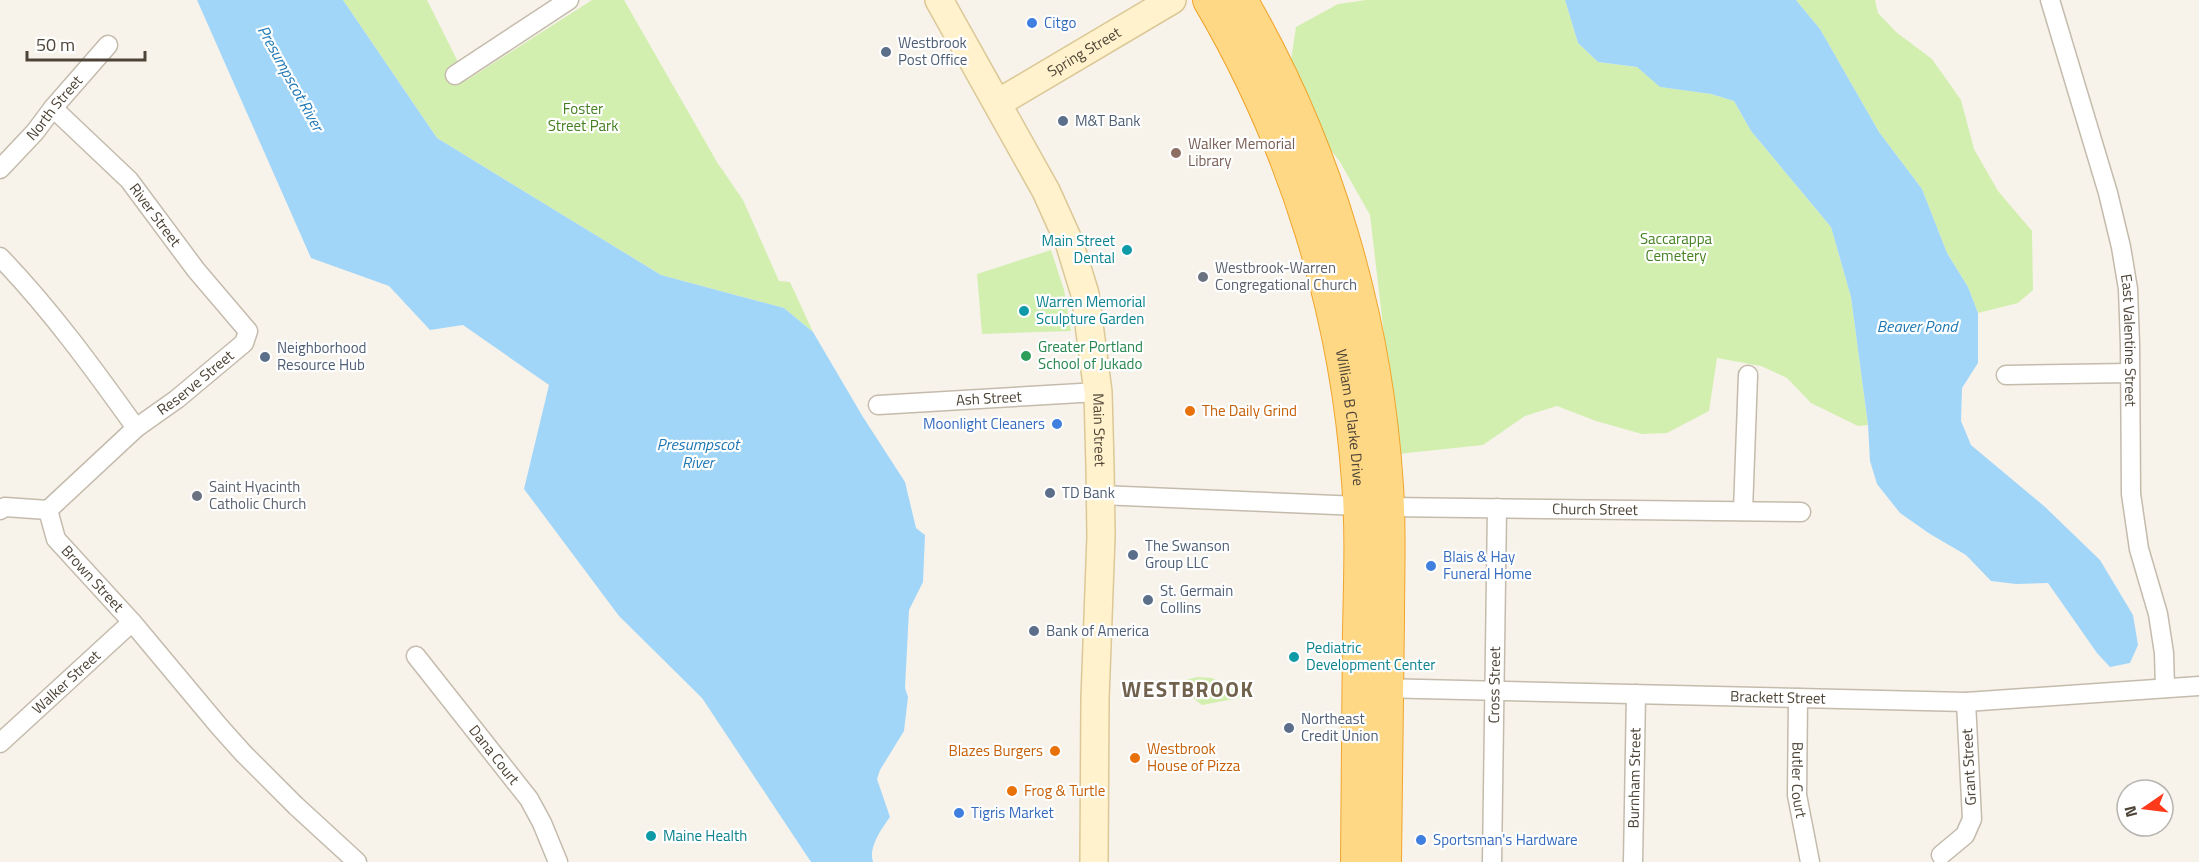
<svg xmlns="http://www.w3.org/2000/svg" width="2199" height="862" viewBox="0 0 2199 862" font-family="'Titillium Web',sans-serif">
<style>
.green{fill:#d3efb0}
.water{fill:#a2d6f9}
.lines{fill:none;stroke-linecap:round;stroke-linejoin:round}
.minor-casing{stroke:#c4bbac;stroke-width:21}
.secondary-casing{stroke:#dcc896;stroke-width:30}
.trunk-casing{stroke:#f0a52c;stroke-width:34}
.minor{stroke:#fff;stroke-width:18}
.secondary{stroke:#fff2cd;stroke-width:27}
.trunk{stroke:#ffd885;stroke-width:32}
.shop-dot{fill:#3f7fe0;stroke:#fff;stroke-width:2}
.service-dot{fill:#5c6f8a;stroke:#fff;stroke-width:2}
.education-dot{fill:#8d6e63;stroke:#fff;stroke-width:2}
.culture-dot{fill:#0f9aa8;stroke:#fff;stroke-width:2}
.worship-dot{fill:#6b7280;stroke:#fff;stroke-width:2}
.leisure-dot{fill:#2e9e5b;stroke:#fff;stroke-width:2}
.food-dot{fill:#e8710a;stroke:#fff;stroke-width:2}
.labels{text-anchor:middle;stroke-width:4.5;stroke-linejoin:round;paint-order:stroke}
.shop-label{font-size:15px;fill:#366cbe;stroke:#fff;text-anchor:start}
.service-label{font-size:15px;fill:#4e5e75;stroke:#fff;text-anchor:start}
.street-label{font-size:15px;fill:#4d4437;stroke:#fff}
.park-label{font-size:15px;fill:#468121;stroke:#fff}
.education-label{font-size:15px;fill:#785e54;stroke:#fff;text-anchor:start}
.culture-label{font-size:15px;fill:#0d838f;stroke:#fff;text-anchor:start}
.worship-label{font-size:15px;fill:#5b616d;stroke:#fff;text-anchor:start}
.leisure-label{font-size:15px;fill:#27864d;stroke:#fff;text-anchor:start}
.food-label{font-size:15px;fill:#c56008;stroke:#fff;text-anchor:start}
.water-label{font-size:16px;font-style:italic;fill:#1f78b5;stroke:#fff}
.district-label{font-size:21px;font-weight:bold;letter-spacing:1.5px;fill:#71624d;stroke:#fff}
</style>
<rect width="100%" height="100%" fill="#f7f3eb"/>
<g class="green">
<polygon points="343,0 427,0 467,80 592,0 624,0 717,162 743,200 779,281 790,282 813,332 784,308 661,275 437,138"/>
<polygon points="1366,0 1565,0 1578,43 1598,62 1637,67 1661,87 1711,94 1734,101 1751,131 1831,227 1851,297 1868,425 1858,426 1811,403 1787,378 1761,366 1717,358 1709,411 1667,433 1642,434 1596,421 1557,406 1525,416 1483,445 1398,454 1370,215 1340,162 1310,123 1291,60 1296,27 1338,4"/>
<polygon points="1796,0 1875,0 1878,13 1896,32 1932,59 1961,100 1974,149 1998,191 2032,231 2033,290 2018,303 1978,313 1968,287 1947,253 1922,189 1879,132 1820,29"/>
<polygon points="1051,250 1064,290 1071,331 982,334 977,274"/>
<polygon points="1198,677 1212,678 1240,693 1239,698 1202,705 1180,688 1180,681"/>
</g>
<g class="water">
<path d="M197,0H343L437,138L661,275L784,308L813,332L863,417L905,482L916,528L925,535L923,582L909,610L905,688L908,697L904,731L880,770L877,779L890,817C882,828 868,848 873,862H811L702,698L619,616L524,489L549,385L463,325L430,330L389,286L311,258Z"/>
<polygon points="1565,0 1796,0 1820,29 1879,132 1922,189 1947,253 1968,287 1978,313 1978,363 1962,388 1961,421 1971,445 2044,506 2100,560 2133,615 2138,645 2130,663 2110,667 2097,653 2048,583 2016,584 1991,581 1966,555 1930,534 1900,513 1877,484 1870,461 1868,425 1851,297 1831,227 1751,131 1734,101 1711,94 1660,87 1637,67 1598,62 1578,43"/>
</g>
<g class="lines">
<defs>
<g id="minor">
<path id="s1" d="M2050,0L2108,193L2121,247L2128,289L2130,344L2131,494L2139,549L2158,614L2164,653L2165,688"/>
<polyline points="455,75 569,0"/>
<path id="s2" d="M0,169L35,132L53,108L108,45"/>
<path d="M0,257C51,310 93,368 136,428"/>
<polyline points="2006,375 2129,373"/>
<path id="s3" d="M878,405L1098,392"/>
<polyline points="1100,495 1359,506"/>
<path id="s4" d="M1389,507L1801,512"/>
<polyline points="0,510 5,507 48,510"/>
<path id="s5" d="M48,510L136,428L177,399L244,343L248,331L196,270L129,180L53,108"/>
<path id="s6" d="M48,510L56,539L132,622L218,725L243,753L296,806L357,862"/>
<polyline points="1743,511 1748,375"/>
<path id="s7" d="M416,656L529,799L542,823L558,862"/>
<path id="s8" d="M1378,688L1966,702L2199,686"/>
<path id="s9" d="M1798,698L1797,795L1810,862"/>
<path id="s10" d="M0,743L132,622"/>
<polyline points="1941,855 1965,835 1972,819 1966,702"/>
<path id="s11" d="M1492,862L1497,508"/>
<path id="s12" d="M1633,862L1636,694"/>
</g>
<g id="secondary">
<path id="s13" d="M939,0L1046,191L1069,242L1085,294L1098,392L1100,467L1101,536L1095,699L1094,862"/>
<path id="s14" d="M998,103L1172,0"/>
</g>
<g id="trunk">
<path id="s15" d="M1209,0C1295,146 1346,312 1358,481C1362,531 1360,581 1359,631C1358,708 1358,785 1357,862"/>
<path d="M1241,0C1327,148 1376,316 1387,486C1390,530 1388,574 1388,617C1387,699 1386,780 1385,862"/>
</g>
</defs>
<use href="#minor" class="minor-casing"/>
<use href="#secondary" class="secondary-casing"/>
<use href="#trunk" class="trunk-casing"/>
<use href="#minor" class="minor"/>
<use href="#secondary" class="secondary"/>
<use href="#trunk" class="trunk"/>
</g>
<g class="shop-dot">
<circle cx="1032" cy="23" r="6"/>
<circle cx="1057" cy="424" r="6"/>
<circle cx="1431" cy="566" r="6"/>
<circle cx="959" cy="813" r="6"/>
<circle cx="1421" cy="840" r="6"/>
</g>
<g class="service-dot">
<circle cx="886" cy="52" r="6"/>
<circle cx="1063" cy="121" r="6"/>
<circle cx="265" cy="357" r="6"/>
<circle cx="1050" cy="493" r="6"/>
<circle cx="1133" cy="555" r="6"/>
<circle cx="1148" cy="600" r="6"/>
<circle cx="1034" cy="631" r="6"/>
<circle cx="1289" cy="728" r="6"/>
</g>
<circle class="education-dot" cx="1176" cy="153" r="6"/>
<g class="culture-dot">
<circle cx="1127" cy="250" r="6"/>
<circle cx="1024" cy="311" r="6"/>
<circle cx="1294" cy="657" r="6"/>
<circle cx="651" cy="836" r="6"/>
</g>
<g class="worship-dot">
<circle cx="1203" cy="277" r="6"/>
<circle cx="197" cy="496" r="6"/>
</g>
<circle class="leisure-dot" cx="1026" cy="356" r="6"/>
<g class="food-dot">
<circle cx="1190" cy="411" r="6"/>
<circle cx="1055" cy="751" r="6"/>
<circle cx="1135" cy="758" r="6"/>
<circle cx="1012" cy="791" r="6"/>
</g>
<g class="labels">
<g class="shop-label">
<text x="1044" y="28">Citgo</text>
<text x="1045" y="429" text-anchor="end">Moonlight Cleaners</text>
<text x="1443" y="562">Blais &amp; Hay<tspan x="1443" dy="17">Funeral Home</tspan></text>
<text x="971" y="818">Tigris Market</text>
<text x="1433" y="845">Sportsman's Hardware</text>
</g>
<g class="service-label">
<text x="898" y="48">Westbrook<tspan x="898" dy="17">Post Office</tspan></text>
<text x="1075" y="126">M&amp;T Bank</text>
<text x="277" y="353">Neighborhood<tspan x="277" dy="17">Resource Hub</tspan></text>
<text x="1062" y="498">TD Bank</text>
<text x="1145" y="551">The Swanson<tspan x="1145" dy="17">Group LLC</tspan></text>
<text x="1160" y="596">St. Germain<tspan x="1160" dy="17">Collins</tspan></text>
<text x="1046" y="636">Bank of America</text>
<text x="1301" y="724">Northeast<tspan x="1301" dy="17">Credit Union</tspan></text>
</g>
<g class="street-label">
<text dy="5" stroke="none"><textPath href="#s14" startOffset="100">Spring Street</textPath></text>
<text dy="5" stroke="none"><textPath href="#s2" startOffset="82">North Street</textPath></text>
<text transform="translate(155 215) rotate(53)" y="5">River Street</text>
<text dy="5" stroke="none"><textPath href="#s1" startOffset="351">East Valentine Street</textPath></text>
<text dy="5" stroke="none"><textPath href="#s5" startOffset="195">Reserve Street</textPath></text>
<text dy="5" stroke="none"><textPath href="#s3" startOffset="111">Ash Street</textPath></text>
<text dy="5" stroke="none"><textPath href="#s15" startOffset="444">William B Clarke Drive</textPath></text>
<text dy="5" stroke="none"><textPath href="#s13" startOffset="466">Main Street</textPath></text>
<text dy="5" stroke="none"><textPath href="#s4" startOffset="206">Church Street</textPath></text>
<text dy="5" stroke="none"><textPath href="#s6" startOffset="84">Brown Street</textPath></text>
<text dy="5" stroke="none"><textPath href="#s10" startOffset="90">Walker Street</textPath></text>
<text dy="5" stroke="none"><textPath href="#s11" startOffset="177">Cross Street</textPath></text>
<text dy="5" stroke="none"><textPath href="#s8" startOffset="400">Brackett Street</textPath></text>
<text dy="5" stroke="none"><textPath href="#s7" startOffset="126">Dana Court</textPath></text>
<text transform="translate(1969 767) rotate(-93)" y="5">Grant Street</text>
<text dy="5" stroke="none"><textPath href="#s12" startOffset="84">Burnham Street</textPath></text>
<text dy="5" stroke="none"><textPath href="#s9" startOffset="82">Butler Court</textPath></text>
</g>
<g class="park-label">
<text x="583" y="114">Foster<tspan x="583" dy="17">Street Park</tspan></text>
<text x="1676" y="244">Saccarappa<tspan x="1676" dy="17">Cemetery</tspan></text>
</g>
<g class="education-label">
<text x="1188" y="149">Walker Memorial<tspan x="1188" dy="17">Library</tspan></text>
</g>
<g class="culture-label">
<text x="1115" y="246" text-anchor="end">Main Street<tspan x="1115" dy="17">Dental</tspan></text>
<text x="1036" y="307">Warren Memorial<tspan x="1036" dy="17">Sculpture Garden</tspan></text>
<text x="1306" y="653">Pediatric<tspan x="1306" dy="17">Development Center</tspan></text>
<text x="663" y="841">Maine Health</text>
</g>
<g class="worship-label">
<text x="1215" y="273">Westbrook-Warren<tspan x="1215" dy="17">Congregational Church</tspan></text>
<text x="209" y="492">Saint Hyacinth<tspan x="209" dy="17">Catholic Church</tspan></text>
</g>
<g class="leisure-label">
<text x="1038" y="352">Greater Portland<tspan x="1038" dy="17">School of Jukado</tspan></text>
</g>
<g class="food-label">
<text x="1202" y="416">The Daily Grind</text>
<text x="1147" y="754">Westbrook<tspan x="1147" dy="17">House of Pizza</tspan></text>
<text x="1043" y="756" text-anchor="end">Blazes Burgers</text>
<text x="1024" y="796">Frog &amp; Turtle</text>
</g>
<g class="water-label">
<text transform="translate(291 78) rotate(61)" y="6">Presumpscot River</text>
<text x="1917" y="332">Beaver Pond</text>
<text x="698" y="450">Presumpscot<tspan x="698" dy="18">River</tspan></text>
</g>
<g class="district-label">
<text x="1188" y="697">WESTBROOK</text>
</g>
</g>
<g transform="translate(2145 808) rotate(256)"><circle r="28" fill="#ffffff" stroke="#b8b4af" stroke-width="1.5"/>
<path d="M0-4.5L10 22L0 15L-10 22Z" fill="#ff3a1a"/>
<text y="-9" font-size="16" font-weight="bold" text-anchor="middle" fill="#4d4437">N</text>
</g>
<path d="M27 51v9h118v-9" fill="none" stroke="#4d4437" stroke-width="3"/>
<text x="36" y="51" font-size="18" fill="#4d4437" stroke="#ffffff" stroke-width="4.5" paint-order="stroke">50 m</text>
</svg>
